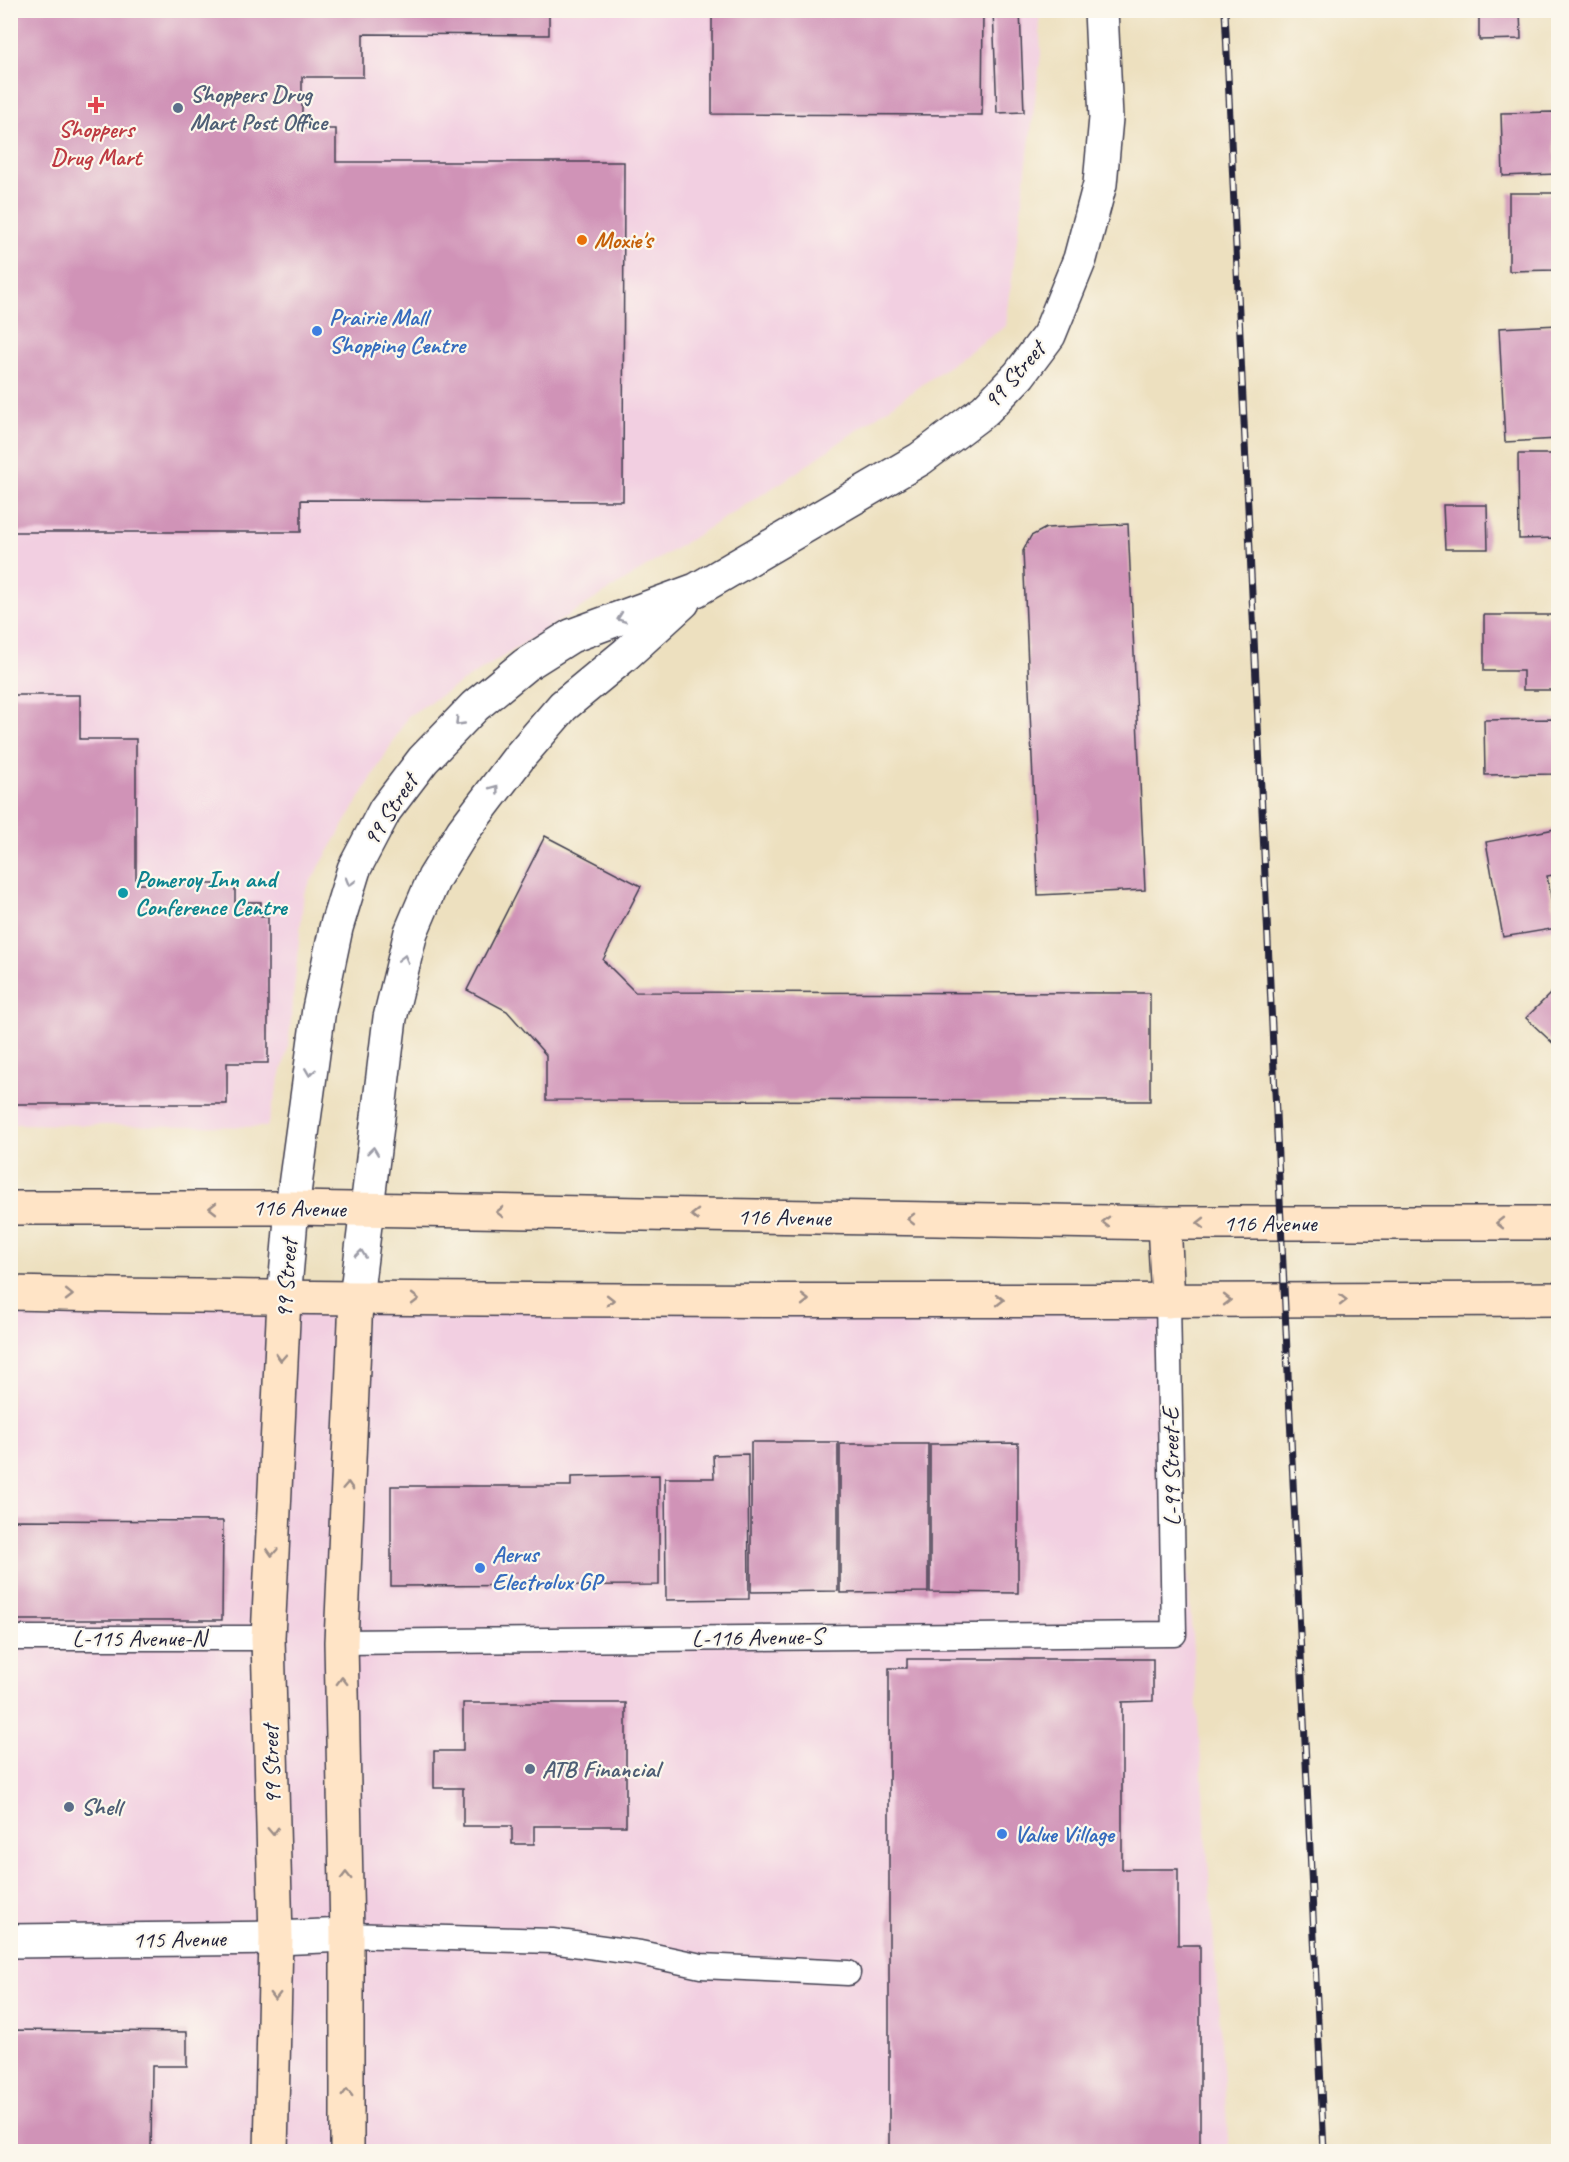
<svg xmlns="http://www.w3.org/2000/svg" width="1569" height="2162" viewBox="0 0 1569 2162" font-family="Caveat,sans-serif">
<style>
.built{fill:#f2cfe1}
.building{fill:#d093b7}
.lines{fill:none;stroke-linecap:round;stroke-linejoin:round}
.service-casing{stroke:#403e4f;stroke-width:27}
.minor-casing{stroke:#403e4f;stroke-width:36}
.tertiary-casing{stroke:#403e4f;stroke-width:36}
.secondary-casing{stroke:#403e4f;stroke-width:36}
.service{stroke:#fff;stroke-width:24}
.minor{stroke:#fff;stroke-width:33}
.tertiary{stroke:#fff;stroke-width:33}
.secondary{stroke:#ffe4c6;stroke-width:33}
.rail-casing{stroke:#22223b;stroke-width:7}
.rail{stroke:#fbf7ec;stroke-width:4.5;stroke-dasharray:14;stroke-linecap:butt}
.oneway{stroke:#9c9ca7}
.oneway2{stroke:#9c8d87}
.health-dot{fill:#e0444e;stroke:#fbf7ec;stroke-width:2}
.service-dot{fill:#5c6f8a;stroke:#fbf7ec;stroke-width:2}
.food-dot{fill:#e8710a;stroke:#fbf7ec;stroke-width:2}
.shop-dot{fill:#3f7fe0;stroke:#fbf7ec;stroke-width:2}
.culture-dot{fill:#0f9aa8;stroke:#fbf7ec;stroke-width:2}
.labels{text-anchor:middle;stroke-width:4.5;stroke-linejoin:round;paint-order:stroke}
.service-label{font-size:24px;font-weight:bold;fill:#4e5e75;stroke:#fbf7ec;text-anchor:start}
.health-label{font-size:24px;font-weight:bold;fill:#be3a42;stroke:#fbf7ec}
.food-label{font-size:24px;font-weight:bold;fill:#c56008;stroke:#fbf7ec;text-anchor:start}
.shop-label{font-size:24px;font-weight:bold;fill:#366cbe;stroke:#fbf7ec;text-anchor:start}
.street-label{font-size:24px;fill:#22223b;stroke:#fbf7ec}
.culture-label{font-size:24px;font-weight:bold;fill:#0d838f;stroke:#fbf7ec;text-anchor:start}
</style>
<rect width="100%" height="100%" fill="#fbf7ec"/>
<filter id="ink" filterUnits="userSpaceOnUse"><feTurbulence type="fractalNoise" baseFrequency=".0167" numOctaves="2"/><feDisplacementMap in="SourceGraphic" scale="12" xChannelSelector="R" yChannelSelector="G"/><feConvolveMatrix kernelMatrix="1 2 1 2 8 2 1 2 1" color-interpolation-filters="sRGB"/></filter>
<filter id="wash" filterUnits="userSpaceOnUse"><feTurbulence type="fractalNoise" baseFrequency=".008" numOctaves="4" result="noise"/><feDisplacementMap in="SourceGraphic" scale="24" xChannelSelector="R" yChannelSelector="G"/><feGaussianBlur stdDeviation="1.35" result="paint"/><feColorMatrix in="noise" values="0 0 0 0 0 0 0 0 0 0 0 0 0 0 0 0 0 1.4 0 .05"/><feComposite in="paint" operator="in"/></filter>
<g filter="url(#wash)">
<rect width="100%" height="100%" fill="#ede0bf"/>
<g class="built">
<polygon points="11,11 1039,11 1041,54 1006,326 790,477 408,716 304,893 288,1048 267,1127 11,1124"/>
<polygon points="11,1293 1168,1301 1229,2151 11,2152"/>
</g>
<g id="blocks">
<g class="building">
<polygon points="10,10 549,10 549,35 363,34 363,77 302,77 302,129 336,129 336,162 624,162 623,501 301,500 301,532 10,532"/>
<polygon points="712,10 983,10 982,115 712,114"/>
<polygon points="993,10 1020,10 1024,112 997,113"/>
<polygon points="1454,10 1520,10 1521,39 1479,40 1479,13 1454,13"/>
<polygon points="1554,112 1556,174 1503,176 1501,113"/>
<polygon points="1509,193 1557,193 1557,270 1509,271"/>
<polygon points="1558,325 1558,439 1505,442 1499,328"/>
<polygon points="1518,454 1558,454 1558,538 1519,539"/>
<polygon points="1443,505 1487,505 1488,549 1445,549"/>
<polygon points="1128,524 1145,890 1038,895 1023,551 1031,536 1046,528"/>
<polygon points="1484,615 1558,615 1558,690 1523,690 1523,671 1484,671"/>
<polygon points="10,695 80,695 80,739 136,739 136,884 235,884 235,902 261,902 261,917 268,917 268,1063 227,1063 227,1104 10,1104"/>
<polygon points="1558,719 1558,774 1485,775 1484,720"/>
<polygon points="1555,829 1558,847 1558,874 1547,876 1557,928 1503,937 1486,842"/>
<polygon points="545,836 641,886 603,960 635,992 1150,993 1150,1101 546,1100 546,1055 507,1011 467,990"/>
<polygon points="1558,986 1558,1048 1526,1018"/>
<polygon points="751,1442 838,1442 838,1591 751,1592"/>
<polygon points="1018,1443 1018,1593 930,1592 930,1444"/>
<polygon points="840,1444 928,1444 928,1592 840,1593"/>
<polygon points="748,1454 749,1599 666,1600 665,1478 714,1478 713,1455"/>
<polygon points="659,1475 659,1585 391,1586 391,1486 571,1486 571,1477"/>
<polygon points="10,1520 223,1521 222,1620 10,1620"/>
<polygon points="907,1659 1153,1659 1153,1701 1122,1702 1122,1869 1178,1869 1178,1945 1200,1945 1200,2152 889,2152 889,1668 907,1668"/>
<polygon points="463,1703 626,1703 626,1826 534,1826 534,1844 512,1844 512,1826 463,1826 463,1788 434,1788 434,1751 463,1751"/>
<polygon points="10,2030 187,2032 187,2066 152,2066 151,2152 10,2152"/>
</g>
</g>
</g>
<g filter="url(#ink)">
<use href="#blocks" fill-opacity="0" stroke="#403e4f" stroke-width="1.5"/>
<g class="lines">
<defs>
<g id="service">
<polyline points="10,1638 268,1638"/>
<polyline points="341,1642 1174,1634 1168,1301"/>
<polyline points="347,1935 552,1941 640,1953 701,1966 848,1973"/>
</g>
<polyline id="minor" points="10,1941 276,1938 347,1935"/>
<g id="tertiary">
<polyline points="284,1299 292,1208 319,1009 336,928 354,869 385,810 423,760 475,706 525,665 571,636 696,590 920,459 985,410 1019,375 1049,335 1080,259 1100,184 1106,118 1101,10"/>
<polyline points="356,1299 390,1018 411,932 434,878 463,831 520,756 563,706 626,654 683,602"/>
</g>
<g id="secondary">
<polyline points="10,1208 292,1208 1164,1223 1558,1223"/>
<polyline points="1164,1223 1168,1301"/>
<path d="M10,1293C526,1303 1043,1301 1558,1299"/>
<polyline points="271,2152 276,1938 268,1638 284,1299"/>
<polyline points="347,2152 347,1935 341,1642 356,1299"/>
</g>
</defs>
<use href="#service" class="service-casing"/>
<use href="#minor" class="minor-casing"/>
<use href="#tertiary" class="tertiary-casing"/>
<use href="#secondary" class="secondary-casing"/>
<use href="#service" class="service"/>
<use href="#minor" class="minor"/>
<use href="#tertiary" class="tertiary"/>
<use href="#secondary" class="secondary"/>
<defs>
<polyline id="rail" points="1225,10 1324,2152"/>
</defs>
<use href="#rail" class="rail-casing"/>
<use href="#rail" class="rail"/>
</g>
<defs><path id="oneway-chevron" d="M-2-3.5L2.5 0L-2 3.5" fill="none" stroke-width="1.6" stroke-linecap="round" stroke-linejoin="round" transform="scale(1.5)"/></defs>
<g class="oneway">
<use href="#oneway-chevron" transform="translate(621 618) rotate(160)"/>
<use href="#oneway-chevron" transform="translate(459 722) rotate(134)"/>
<use href="#oneway-chevron" transform="translate(495 789) rotate(-53)"/>
<use href="#oneway-chevron" transform="translate(350 882) rotate(106)"/>
<use href="#oneway-chevron" transform="translate(404 959) rotate(-76)"/>
<use href="#oneway-chevron" transform="translate(310 1072) rotate(98)"/>
<use href="#oneway-chevron" transform="translate(373 1151) rotate(-83)"/>
<use href="#oneway-chevron" transform="translate(361 1254) rotate(-84)"/>
</g>
<g class="oneway2">
<use href="#oneway-chevron" transform="translate(213 1208) rotate(180)"/>
<use href="#oneway-chevron" transform="translate(500 1212) rotate(-179)"/>
<use href="#oneway-chevron" transform="translate(695 1215) rotate(-179)"/>
<use href="#oneway-chevron" transform="translate(911 1219) rotate(-179)"/>
<use href="#oneway-chevron" transform="translate(1106 1222) rotate(-179)"/>
<use href="#oneway-chevron" transform="translate(1201 1223) rotate(180)"/>
<use href="#oneway-chevron" transform="translate(1500 1223) rotate(-180)"/>
<use href="#oneway-chevron" transform="translate(69 1295) rotate(1)"/>
<use href="#oneway-chevron" transform="translate(415 1299)"/>
<use href="#oneway-chevron" transform="translate(610 1300)"/>
<use href="#oneway-chevron" transform="translate(805 1300)"/>
<use href="#oneway-chevron" transform="translate(1000 1300)"/>
<use href="#oneway-chevron" transform="translate(1227 1300)"/>
<use href="#oneway-chevron" transform="translate(1343 1300)"/>
<use href="#oneway-chevron" transform="translate(281 1357) rotate(93)"/>
<use href="#oneway-chevron" transform="translate(348 1486) rotate(-87)"/>
<use href="#oneway-chevron" transform="translate(272 1552) rotate(93)"/>
<use href="#oneway-chevron" transform="translate(342 1681) rotate(-91)"/>
<use href="#oneway-chevron" transform="translate(273 1831) rotate(88)"/>
<use href="#oneway-chevron" transform="translate(346 1876) rotate(-91)"/>
<use href="#oneway-chevron" transform="translate(275 1996) rotate(91)"/>
<use href="#oneway-chevron" transform="translate(347 2093) rotate(-90)"/>
</g>
</g>
<path class="health-dot" d="M93 96h6v6h6v6h-6v6h-6v-6h-6v-6h6z"/>
<g class="service-dot">
<circle cx="178" cy="108" r="6"/>
<circle cx="530" cy="1769" r="6"/>
<circle cx="69" cy="1807" r="6"/>
</g>
<circle class="food-dot" cx="582" cy="240" r="6"/>
<g class="shop-dot">
<circle cx="317" cy="331" r="6"/>
<circle cx="480" cy="1568" r="6"/>
<circle cx="1002" cy="1834" r="6"/>
</g>
<circle class="culture-dot" cx="123" cy="893" r="6"/>
<g class="labels">
<g class="service-label">
<text x="190" y="102">Shoppers Drug<tspan x="190" dy="28">Mart Post Office</tspan></text>
<text x="542" y="1777">ATB Financial</text>
<text x="81" y="1815">Shell</text>
</g>
<g class="health-label">
<text x="96" y="137">Shoppers<tspan x="96" dy="28">Drug Mart</tspan></text>
</g>
<g class="food-label">
<text x="594" y="248">Moxie's</text>
</g>
<g class="shop-label">
<text x="329" y="325">Prairie Mall<tspan x="329" dy="28">Shopping Centre</tspan></text>
<text x="492" y="1562">Aerus<tspan x="492" dy="28">Electrolux GP</tspan></text>
<text x="1014" y="1842">Value Village</text>
</g>
<g class="street-label">
<text transform="translate(1014 375) rotate(-49)" y="8">99 Street</text>
<text transform="translate(390 810) rotate(-57)" y="8">99 Street</text>
<text transform="translate(299 1208) rotate(1)" y="8">116 Avenue</text>
<text transform="translate(784 1217) rotate(1)" y="8">116 Avenue</text>
<text x="1270" y="1231">116 Avenue</text>
<text transform="translate(286 1279) rotate(-86)" y="8">99 Street</text>
<text transform="translate(1171 1467) rotate(-91)" y="8">L-99 Street-E</text>
<text transform="translate(757 1637) rotate(-1)" y="8">L-116 Avenue-S</text>
<text x="139" y="1646">L-115 Avenue-N</text>
<text transform="translate(271 1765) rotate(-92)" y="8">99 Street</text>
<text transform="translate(179 1939) rotate(-1)" y="8">115 Avenue</text>
</g>
<g class="culture-label">
<text x="135" y="887">Pomeroy Inn and<tspan x="135" dy="28">Conference Centre</tspan></text>
</g>
</g>
<rect width="1569" height="2162" fill="none" stroke="#fbf7ec" stroke-width="36"/>
</svg>
